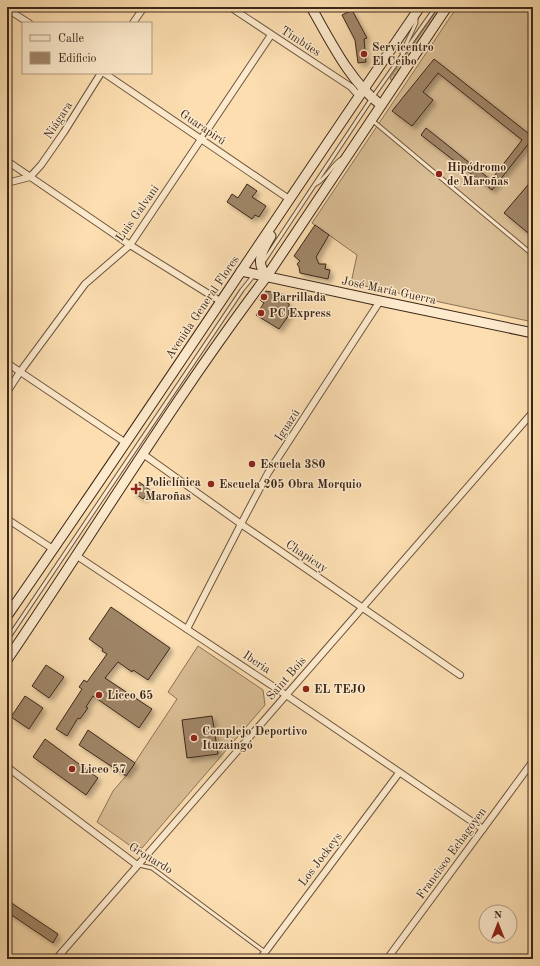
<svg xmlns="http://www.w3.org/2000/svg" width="540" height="966" viewBox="0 0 540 966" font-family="'Old Standard TT',serif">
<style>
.grass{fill:url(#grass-dots);stroke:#8c7358}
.pitch{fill:#dbbf96;stroke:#8c7358}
.building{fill:#a08668;stroke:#3c271a;filter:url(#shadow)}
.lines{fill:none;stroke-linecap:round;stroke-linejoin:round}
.lane-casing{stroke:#6c5540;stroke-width:5}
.street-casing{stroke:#6c5540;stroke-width:8}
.secondary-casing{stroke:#3c271a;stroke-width:11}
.lane{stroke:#fdeacc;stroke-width:3}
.street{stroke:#fdeacc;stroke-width:6}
.secondary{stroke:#fdeacc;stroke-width:9}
.poi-dot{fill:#8f2418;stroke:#fdeacc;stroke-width:1.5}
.labels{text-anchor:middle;stroke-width:3;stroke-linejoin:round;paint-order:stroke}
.street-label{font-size:12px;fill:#3c271a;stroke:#fdeacc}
.poi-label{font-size:12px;font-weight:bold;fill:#3c271a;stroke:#fdeacc;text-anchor:start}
</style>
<defs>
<pattern id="grass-dots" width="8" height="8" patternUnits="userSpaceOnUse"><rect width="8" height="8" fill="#dbbf96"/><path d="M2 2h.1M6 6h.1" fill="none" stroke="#bda481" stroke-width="1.8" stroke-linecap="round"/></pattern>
<filter id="shadow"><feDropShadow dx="3.5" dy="3.5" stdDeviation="2" flood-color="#0004"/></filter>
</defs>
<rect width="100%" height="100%" fill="#fcdeb0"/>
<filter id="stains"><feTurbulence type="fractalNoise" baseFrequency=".005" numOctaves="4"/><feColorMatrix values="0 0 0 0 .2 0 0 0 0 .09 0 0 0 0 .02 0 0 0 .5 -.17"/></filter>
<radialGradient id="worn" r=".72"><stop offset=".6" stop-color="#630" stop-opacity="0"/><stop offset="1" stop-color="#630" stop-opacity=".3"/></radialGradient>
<polygon class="grass" points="439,7 441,7 392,80 391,80 390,78"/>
<g class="pitch">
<polygon points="457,7 533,7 533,322 351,283 357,255 312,223"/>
<polygon points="198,646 263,690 265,705 142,848 132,847 97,822 113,791 126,776 177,699 168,692"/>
</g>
<g class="building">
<polygon points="352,10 367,38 364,39 366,62 358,63 355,40 342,15"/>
<polygon points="434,59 533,137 533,138 492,190 421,135 426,128 491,180 522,140 438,73 423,92 433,100 412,126 392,111"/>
<polygon points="533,179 533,237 504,213"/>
<polygon points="247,184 257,191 252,197 266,206 259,217 255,215 252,219 227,202 232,194 238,198"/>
<polygon points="315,225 329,235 316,257 319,264 326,264 325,269 330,270 328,279 300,273 299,267 297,264 300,261 294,256"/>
<polygon points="266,291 287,295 284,300 289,304 289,315 279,329 256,315 264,303 260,300"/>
<polygon points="139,482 150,490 143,499 132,491"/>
<polygon points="111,607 170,648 148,680 133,670 132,672 118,662 105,678 152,709 139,728 93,696 86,707 88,708 80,719 78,718 67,736 56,729 82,689 79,687 84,680 87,682 107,654 102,651 103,649 89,639"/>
<polygon points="46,665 64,677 49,698 32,686"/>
<polygon points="25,696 43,708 29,729 11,717"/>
<polygon points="212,716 218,754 187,758 182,720"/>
<polygon points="88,730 135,763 126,776 79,745"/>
<polygon points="45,739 98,778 86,795 33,757"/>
<polygon points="7,900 58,934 53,943 7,912"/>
</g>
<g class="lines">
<defs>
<g id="lane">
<polyline points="402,53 416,23 416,18"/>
<polyline points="373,121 533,255"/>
<path d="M316,184C327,178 331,166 341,159"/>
<polyline points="264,261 372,98 436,7"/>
<polyline points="7,640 242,290 254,275"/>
<polyline points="139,865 152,868 265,952"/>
</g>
<g id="street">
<polyline points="230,7 351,87 359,96"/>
<polyline points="7,9 29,23"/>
<polyline points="133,23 144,7"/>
<polyline points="104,73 289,199"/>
<polyline points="7,161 130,245 220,301"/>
<polyline points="7,183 30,177 41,165 64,132 101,73"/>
<polyline points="7,363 126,443"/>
<polyline points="7,392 20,372 85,284 130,245 271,35"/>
<polyline points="143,454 241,524 460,675"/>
<polyline points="7,519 53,549"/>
<polyline points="77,556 286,695 483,829"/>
<polyline points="187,629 241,524 268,473 380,301"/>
<polyline points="7,767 137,865"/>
<polyline points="56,959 533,412"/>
<polyline points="260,959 399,773"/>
<polyline points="387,959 533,761"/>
</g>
<g id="secondary">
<path d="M311,7C330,40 350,82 381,105"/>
<polyline points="241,271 380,301 533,333"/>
<path d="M267,276C254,262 263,250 271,236"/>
<path d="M7,616C147,415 281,209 420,7"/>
<path d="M7,660C94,532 174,399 267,276L447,7"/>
</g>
</defs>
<use href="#lane" class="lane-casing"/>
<use href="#street" class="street-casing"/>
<use href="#secondary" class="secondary-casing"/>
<use href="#lane" class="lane"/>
<use href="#street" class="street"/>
<use href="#secondary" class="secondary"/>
</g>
<g class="poi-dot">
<circle cx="364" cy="54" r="4"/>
<circle cx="439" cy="174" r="4"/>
<circle cx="264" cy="297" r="4"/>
<circle cx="261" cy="313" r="4"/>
<circle cx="252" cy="464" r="4"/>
<circle cx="211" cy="484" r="4"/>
<path d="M134 483h4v4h4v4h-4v4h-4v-4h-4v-4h4z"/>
<circle cx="306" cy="689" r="4"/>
<circle cx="99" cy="695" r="4"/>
<circle cx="194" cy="738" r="4"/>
<circle cx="72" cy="769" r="4"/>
</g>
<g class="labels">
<g class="street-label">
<text transform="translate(301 41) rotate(33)" y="4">Timbúes</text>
<text transform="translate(58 120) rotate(-57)" y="4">Niágara</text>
<text transform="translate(203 127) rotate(34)" y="4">Guarapirú</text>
<text transform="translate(137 213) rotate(-55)" y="4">Luis Galvani</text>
<text transform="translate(389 290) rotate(12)" y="4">José María Guerra</text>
<text transform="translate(202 307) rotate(-56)" y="4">Avenida General Flores</text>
<text transform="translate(287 425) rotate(-57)" y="4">Iguazú</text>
<text transform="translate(307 556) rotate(34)" y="4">Chapicuy</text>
<text transform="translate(257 662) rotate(34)" y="4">Iberia</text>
<text transform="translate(286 678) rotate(-49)" y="4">Saint Bois</text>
<text transform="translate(451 853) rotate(-54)" y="4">Francisco Echagoyen</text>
<text transform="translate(151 858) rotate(31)" y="4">Gronardo</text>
<text transform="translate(320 859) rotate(-53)" y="4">Los Jockeys</text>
</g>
<g class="poi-label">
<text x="372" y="51">Servicentro<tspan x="372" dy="14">El Ceibo</tspan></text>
<text x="447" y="171">Hipódromo<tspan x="447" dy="14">de Maroñas</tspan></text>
<text x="272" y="301">Parrillada</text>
<text x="269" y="317">PC Express</text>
<text x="260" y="468">Escuela 380</text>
<text x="145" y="486">Policlínica<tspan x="145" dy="14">Maroñas</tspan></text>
<text x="219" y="488">Escuela 205 Obra Morquio</text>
<text x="314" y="693">EL TEJO</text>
<text x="107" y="699">Liceo 65</text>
<text x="202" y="735">Complejo Deportivo<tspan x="202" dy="14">Ituzaingó</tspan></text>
<text x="80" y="773">Liceo 57</text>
</g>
</g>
<rect width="540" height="966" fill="none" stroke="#fcdeb0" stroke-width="24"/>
<rect x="8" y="8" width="524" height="950" fill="none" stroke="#3c271a" stroke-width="2"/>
<rect x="12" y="12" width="516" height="942" fill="none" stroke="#3c271a"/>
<rect x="22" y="22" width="130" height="52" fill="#fdeacc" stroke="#b09c85"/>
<rect x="30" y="35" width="20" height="6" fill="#fdeacc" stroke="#b09c85"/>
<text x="58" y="42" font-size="12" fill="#3c271a">Calle</text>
<rect x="30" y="52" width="20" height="12" fill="#a08668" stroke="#b09c85"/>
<text x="58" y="62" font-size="12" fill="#3c271a">Edificio</text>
<g transform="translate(498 924)"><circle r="19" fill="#fdeacc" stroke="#b09c85"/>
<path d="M0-3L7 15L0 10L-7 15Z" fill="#8f2418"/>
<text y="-6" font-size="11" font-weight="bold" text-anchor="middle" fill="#3c271a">N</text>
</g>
<rect width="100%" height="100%" filter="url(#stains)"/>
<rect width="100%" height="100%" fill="url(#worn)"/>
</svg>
